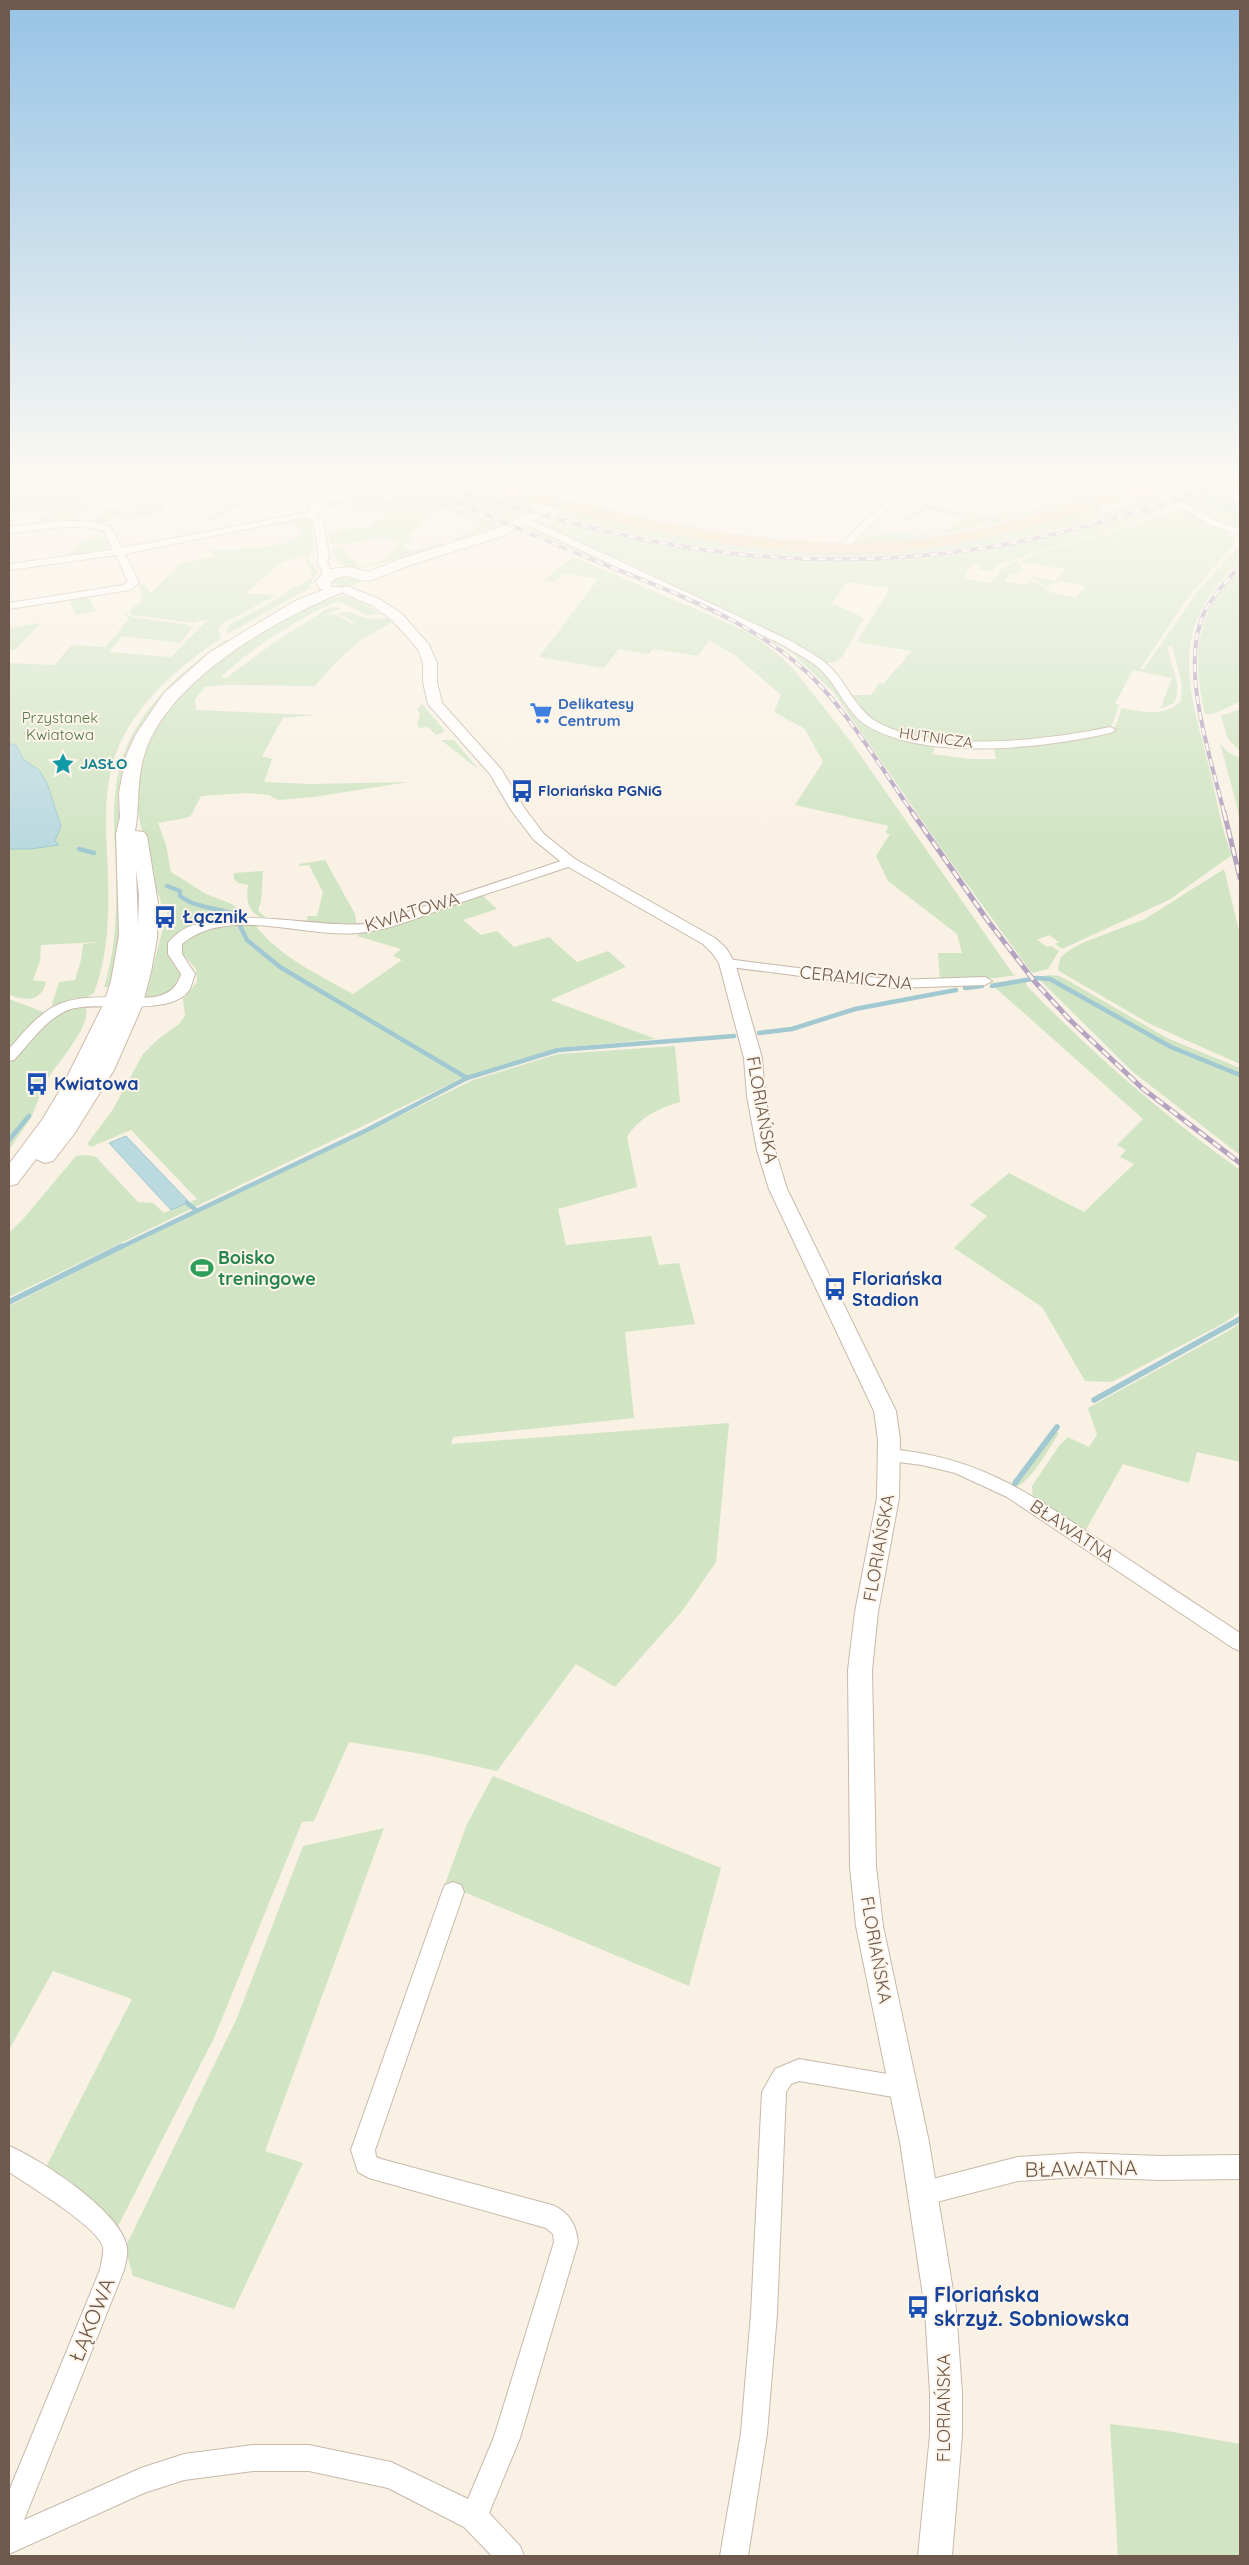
<svg xmlns="http://www.w3.org/2000/svg" width="1249" height="2565" viewBox="0 0 1249 2565" font-family="Quicksand,sans-serif">
<style>
.green{fill:#d1e5c4;fill-rule:evenodd}
.water{fill:#bbdae0;stroke:#a2c9d1}
.lines{fill:none;stroke-linecap:round;stroke-linejoin:round}
.stream-far1{stroke:#a2c9d1;stroke-width:4.5}
.stream{stroke:#a2c9d1;stroke-width:5.5}
.minor-casing{stroke:#c8b9ab;stroke-width:2}
.tertiary-casing{stroke:#c8b9ab;stroke-width:2}
.secondary-casing{stroke:#cebbac;stroke-width:2}
.primary-casing{stroke:#d6d1cd;stroke-width:2}
.minor{fill:#fff;fill-rule:evenodd}
.tertiary{fill:#fff;fill-rule:evenodd}
.secondary{fill:#fff;fill-rule:evenodd}
.primary{fill:#f1d4a3;fill-rule:evenodd}
.rail-far1-casing{stroke:#b4a4c1;stroke-width:4}
.rail-casing{stroke:#b4a4c1;stroke-width:5}
.rail-far1{stroke:#fdf5e9;stroke-width:2.5;stroke-dasharray:8;stroke-linecap:butt}
.rail{stroke:#fdf5e9;stroke-width:3;stroke-dasharray:9;stroke-linecap:butt}
.primary-bridge-casing{stroke:#d6d1cd;stroke-width:18;stroke-linecap:butt}
.primary-bridge{stroke:#f1d4a3;stroke-width:17}
.labels{text-anchor:middle;stroke-width:4;stroke-linejoin:round;paint-order:stroke}
.far-shop-label{font-size:15px;font-weight:bold;fill:#366cbe;stroke:#fdf5e9;text-anchor:start}
.far-park-label{font-size:15px;fill:#567949;stroke:#fdf5e9}
.far-street-label{font-size:15px;fill:#6e594c;stroke:#fdf5e9}
.far-culture-label{font-size:15px;font-weight:bold;fill:#0d838f;stroke:#fdf5e9;text-anchor:start}
.far-transit-label{font-size:15px;font-weight:bold;fill:#164399;stroke:#fdf5e9;text-anchor:start}
.street-label{font-size:18px;fill:#6e594c;stroke:#fdf5e9}
.transit-label{font-size:18px;font-weight:bold;fill:#164399;stroke:#fdf5e9;text-anchor:start}
.leisure-label{font-size:18px;font-weight:bold;fill:#27864d;stroke:#fdf5e9;text-anchor:start}
.near-street-label{font-size:21px;fill:#6e594c;stroke:#fdf5e9}
.near-transit-label{font-size:21px;font-weight:bold;fill:#164399;stroke:#fdf5e9;text-anchor:start}
</style>
<rect width="100%" height="100%" fill="#f9f1e4"/>
<g class="green">
<polygon points="9,482 110,482 79,505 92,507 68,524 32,526 53,511 9,513"/>
<polygon points="212,482 254,482 268,489 207,524 205,519 238,500 196,491"/>
<path d="M361,482H398L500,525L462,541H454L455,538L483,525L441,507L409,536L412,537L402,547L413,551L440,543L443,545C424,550 363,572 348,567C341,565 335,556 332,550L340,547L360,567L382,561L401,543L381,537L346,544L330,543L329,531L368,528L385,515L381,510H349L350,506L326,507L325,498L327,500L348,498L356,493L350,489L351,486ZM370,483H379L404,494L387,500L367,489L372,486Z"/>
<polygon points="408,482 422,482 525,512 508,521"/>
<path d="M432,482C452,482 524,491 535,506L531,509Z"/>
<polygon points="603,482 609,482 588,497 605,501 591,500 593,503 674,522 592,504 583,500"/>
<polygon points="1125,482 1150,482 1240,515 1240,531 1223,526 1171,498"/>
<path d="M1111,487L1118,490C1033,514 948,539 859,543L857,541L869,536L905,531L919,536L923,533L937,535L962,518L927,509L910,520L903,519L927,504L965,514L978,510L976,516C985,517 999,517 1007,510L1021,513Z"/>
<polygon points="1229,487 1240,503 1240,508 1203,494"/>
<path d="M1156,496L1166,499C1140,510 1110,516 1083,523C902,573 727,564 551,514L573,511L680,535L870,551L1096,508L1100,511L1107,512Z"/>
<polygon points="144,502 169,505 157,514 122,520 118,515 103,524 87,523 106,509 130,512"/>
<path d="M1166,504L1173,507L1100,533L1000,564L995,566L992,571L978,570L981,563L972,564L963,579L991,583L1005,565L1019,561L1023,572L1009,575L1004,581L1027,585L1030,580L1047,589L1046,591L1076,598L1086,586L1060,581L1046,587L1030,576L1055,581L1066,569L1022,563L1023,560L1037,554L1102,534L1120,539L1104,533L1185,508L1230,534L1237,541L1189,596L1140,669L1143,670L1198,591L1240,545V561C1166,631 1188,683 1210,771C1217,799 1221,829 1232,855L1169,900L1062,949L1055,944L1059,942L1049,935L1037,940L1047,947L1051,946L1059,951L1048,969L1032,973L953,865L834,693L792,653L743,623C771,636 805,651 827,674C843,691 854,716 875,727C902,742 938,742 968,745L972,746L937,743L932,754L970,759H996L993,747L979,746C1004,746 1097,744 1113,729C1119,723 1118,714 1122,708C1142,712 1165,717 1181,701L1182,685L1172,645L1168,647C1169,664 1184,686 1174,703L1160,709L1172,678L1133,670L1115,704L1119,705L1112,725L1106,730C1066,739 1005,750 965,742C961,742 960,738 956,737C949,735 940,739 933,739C892,736 874,727 849,695H871L879,683L883,684L912,651L857,642L890,588L847,582L832,603L864,618L842,657L834,662L825,663L813,658L754,625L641,574L536,522L542,519L539,522L548,524L556,520C696,558 847,574 991,549C1050,538 1108,520 1166,504Z"/>
<path d="M301,517L311,521L314,555V557L312,552L308,558L318,572L312,580L310,588L227,634V629L231,624L279,598L291,588L298,587L312,577L304,554L279,564L246,593L277,595L220,625L218,631L221,638C173,671 121,715 110,775C103,808 107,844 108,878C109,917 108,956 94,993L83,999L73,998L53,1007L52,1004L59,982L75,980L81,960L83,944L100,942L41,945L40,961L33,980L46,982C42,1002 25,1001 9,995V663L54,665L72,645L105,647L129,619L124,612L131,617L182,624L193,627L180,643L122,636L109,652L171,657L208,619L194,623L132,615L130,610L141,602L143,598L139,585L144,584L151,593L180,564L215,556L211,550C233,550 285,549 301,535L299,526L275,525L274,522Z"/>
<polygon points="530,525 660,585 523,528"/>
<polygon points="106,537 110,547 108,549 70,556 68,554 84,540"/>
<polygon points="573,557 719,619 749,633 778,654 795,671 851,742 1013,974 1017,975 996,978 940,979 938,953 962,953 957,934 888,881 876,856 890,834 885,833 889,826 795,805 823,762 805,729 774,712 781,695 736,656 709,640 698,656 653,649 649,654 619,649 604,668 539,657 598,579 563,573 554,583 543,581"/>
<path d="M1240,570V702C1229,706 1216,715 1205,714C1192,656 1194,613 1240,570Z"/>
<path d="M347,575L361,581C353,588 339,589 332,582L334,578Z"/>
<polygon points="88,596 96,611 76,615 69,599"/>
<path d="M341,596L354,599L381,614L366,615L339,601C303,614 248,651 221,677L226,678L272,644L330,607L342,608L322,616L335,614L352,624L354,622L338,613L348,612L369,619L390,618L391,623L362,639L336,662L315,686L225,685L205,687L195,699L196,710L317,715L283,718L262,756L272,759L264,782L311,784L408,782L314,797L278,800L269,795L247,793L201,796L190,817L158,823L166,845L171,872L206,894L232,904L244,914L239,918C217,919 170,921 168,951L182,972C174,993 168,996 145,998L165,920H168L167,911H162L160,898L153,884L136,802L143,755L164,713L219,658L301,608Z"/>
<polygon points="41,623 15,650 9,650 9,628"/>
<path d="M227,639L229,642L144,723L123,922L110,987H104C116,949 117,910 116,870C115,843 112,813 116,786C125,719 175,675 227,639Z"/>
<polygon points="422,704 445,731 436,735 428,727 419,728 417,724 420,714 417,709"/>
<polygon points="1240,709 1240,751 1228,739 1221,716"/>
<polygon points="441,740 454,740 478,769"/>
<polygon points="1220,743 1226,751 1240,758 1240,827 1237,806"/>
<polygon points="325,860 355,914 357,926 312,923 307,919 307,916 317,916 323,892 309,865 300,866 299,864"/>
<polygon points="1224,869 1240,935 1240,1064 1150,1024 1059,971 1058,968 1061,957 1068,951 1082,943 1145,919"/>
<path d="M263,871L261,901L258,910L269,921L292,920L288,924C263,920 243,917 248,885L238,883L234,879V873Z"/>
<path d="M481,894L497,909L463,920L481,935L497,931L514,947L549,937L577,962L608,951L626,967L550,1000L656,1039L557,1048L460,1079L9,1297V1233L24,1218L76,1156L87,1155L96,1157L138,1202L153,1203L164,1213L197,1199L131,1130L91,1147L87,1144L112,1111L143,1054L157,1040L179,1024L185,1016L183,999L197,982L196,969L180,951L181,944C202,924 229,926 256,926C280,957 319,975 353,994L402,960L393,956L401,949L357,936L361,933Z"/>
<polygon points="1049,975 1059,976 1069,981 1167,1038 1240,1068 1240,1155 1133,1072 1037,977"/>
<path d="M1025,979L1027,986C1094,1055 1162,1114 1240,1170V1312L1224,1323L1112,1382L1085,1381L1042,1307L954,1248L987,1216L970,1205L1009,1173L1084,1212L1134,1164L1120,1157L1126,1150L1117,1145L1143,1119L990,983Z"/>
<polygon points="9,999 46,1013 15,1045 9,1047"/>
<path d="M82,1006L86,1008C91,1028 54,1067 44,1084L36,1082L33,1085L43,1087L32,1116L9,1150V1063C29,1040 50,1013 82,1006Z"/>
<path d="M675,1046L680,1102C657,1109 640,1117 627,1137L637,1187L558,1209L566,1245L651,1236L659,1265L679,1263L695,1324L625,1332L634,1418L453,1437L451,1444L729,1423L716,1562L683,1610L615,1687L576,1664L497,1771L422,1754L349,1742L314,1821L302,1822L214,2038L115,2232L44,2171L132,1999L53,1971L9,2050V1306L161,1229L346,1142L473,1080L558,1054Z"/>
<polygon points="1240,1323 1240,1462 1197,1452 1189,1483 1123,1464 1084,1533 1033,1500 1032,1486 1059,1446 1068,1437 1089,1447 1097,1435 1088,1408 1230,1330"/>
<path d="M1052,1429L1059,1433C1047,1451 1034,1478 1014,1489L1011,1487Z"/>
<polygon points="493,1776 721,1868 689,1986 445,1884 467,1824"/>
<polygon points="384,1828 265,2151 303,2163 234,2309 133,2276 125,2248 237,2018 303,1846"/>
<polygon points="1110,2424 1167,2431 1240,2444 1240,2556 1118,2556"/>
</g>
<g class="water">
<polygon points="1150,482 1177,482 1240,508 1240,515"/>
<polygon points="9,743 17,746 23,759 39,770 47,783 61,826 55,841 59,845 30,849 9,849"/>
<polygon points="126,1136 189,1202 171,1210 109,1143"/>
</g>
<g class="lines">
<g class="stream-far1">
<polyline points="79,849 94,853"/>
<path d="M167,886L180,891V896C196,908 216,908 235,914"/>
<polyline points="240,926 247,940 280,967 467,1078"/>
<polyline points="992,986 1037,978 1050,979 1171,1047 1240,1075"/>
<polyline points="965,988 982,986"/>
<polyline points="759,1033 792,1029 855,1009 956,990"/>
<polyline points="9,1140 29,1116"/>
<polyline points="187,1203 196,1210"/>
<polyline points="119,1248 367,1130 467,1078 558,1050 734,1036"/>
</g>
<g class="stream">
<polyline points="9,1302 122,1246"/>
<polyline points="1094,1400 1240,1319"/>
<polyline points="1015,1483 1057,1427"/>
</g>
<defs>
<g id="minor">
<path d="M299,482H308L320,497L321,511L317,515L323,519L329,556L327,562L334,575L333,577H325L317,562L319,556L313,521L305,517L125,554L139,583L130,590L9,609V603L123,585L128,582L116,555L9,570V564L113,550L104,531C76,521 38,531 9,533V527C42,524 79,516 111,527L122,548L310,512V497Z"/>
<polygon points="589,482 599,482 583,496 557,505 552,502 577,492"/>
<polygon points="905,482 915,483 858,537 854,542 852,550 846,550 844,542 852,533"/>
<polygon points="1116,482 1129,482 1135,486 1130,489"/>
<polygon points="1228,484 1236,486 1240,497 1240,505 1230,497"/>
<polygon points="1153,490 1173,497 1174,500 1179,500 1216,521 1240,529 1240,535 1210,525 1172,501 1150,495 1150,491"/>
<path d="M521,518H527L789,640C804,649 821,657 833,670C847,685 856,708 874,720C930,755 1048,740 1110,727L1116,730L1110,733C1045,748 925,762 866,725C848,713 839,690 825,674C813,661 796,653 781,644L521,522Z"/>
<path d="M570,858L574,859L576,862L574,865C536,878 498,890 459,903C426,914 393,930 358,933C303,938 228,905 182,944V954L195,974C193,979 192,984 190,989C172,1018 100,1000 71,1009C48,1016 30,1043 14,1060L9,1061V1049C24,1032 40,1011 62,1003C90,993 125,1000 155,997C170,993 176,989 181,974L168,954V943C204,895 320,932 374,923Z"/>
<polygon points="727,959 894,980 985,977 992,981 985,985 894,988 722,966 720,963 722,960"/>
<path d="M889,1449C982,1457 1033,1496 1107,1545C1152,1575 1196,1604 1240,1633V1651L1233,1648L1007,1497L955,1473L922,1465L883,1460L880,1455L883,1450Z"/>
<path d="M453,1882L461,1885L464,1892L375,2150L376,2157L381,2159L552,2205C569,2212 576,2224 578,2242L520,2438L489,2513L520,2546L524,2556H492L464,2527L388,2488L309,2471H253L184,2480L144,2493L9,2554V2491L100,2270C101,2263 104,2254 103,2247C97,2226 28,2185 9,2172V2146C42,2160 116,2209 126,2243C129,2252 126,2261 124,2270L24,2520L141,2468L184,2454L253,2445H309L391,2462L468,2499L494,2437L554,2242L553,2234L546,2228L369,2178L358,2172L351,2150L442,1892L445,1885Z"/>
<polygon points="799,2059 905,2077 913,2080 917,2088 913,2096 905,2099 799,2081 791,2084 786,2092 777,2314 767,2433 748,2556 720,2556 741,2433 751,2314 762,2092 775,2069"/>
<polygon points="1079,2153 1160,2156 1240,2155 1240,2179 1160,2180 1079,2177 1018,2181 925,2205 916,2202 913,2193 916,2184 925,2181 1018,2157"/>
</g>
<polygon id="tertiary" points="347,586 381,600 402,614 429,645 437,663 437,682 442,703 501,769 525,809 544,834 575,859 715,938 726,948 735,963 762,1058 765,1096 775,1150 787,1189 896,1411 900,1440 899,1498 878,1612 872,1670 876,1867 883,1926 929,2142 956,2309 962,2393 962,2435 952,2556 918,2556 930,2435 930,2393 925,2309 900,2142 856,1926 850,1867 848,1670 855,1612 877,1498 878,1440 874,1411 769,1189 757,1150 747,1096 744,1058 719,963 713,954 703,944 565,865 534,840 511,810 490,774 428,704 423,682 423,663 418,649 392,620 373,606 343,593 341,590 343,587"/>
<path id="secondary" d="M557,498L562,499L564,502L562,505L506,535L413,564L372,580C357,584 348,568 331,582L332,587H341L343,590L341,593C274,620 165,682 144,756C136,781 140,807 135,831L144,832L147,836L158,904L157,938L151,972L142,1006L114,1070L74,1134L53,1161L45,1163L36,1159L17,1184L9,1186V1164L42,1120L63,1085L104,1003L111,981L119,936L116,834L120,817L119,793L126,756L136,734L164,693L209,653L295,601L323,590L320,589L316,581L322,574L332,569L350,567L368,572L403,558L496,529ZM136,869L139,895L138,926Z"/>
<path id="primary" d="M464,482H490C635,518 782,558 933,538C1002,529 1067,504 1134,487L1142,492L1139,495C1072,514 1004,537 934,547C776,571 618,523 466,485Z"/>
</defs>
<use href="#minor" class="minor-casing"/>
<use href="#tertiary" class="tertiary-casing"/>
<use href="#secondary" class="secondary-casing"/>
<use href="#primary" class="primary-casing"/>
<use href="#minor" class="minor"/>
<use href="#tertiary" class="tertiary"/>
<use href="#secondary" class="secondary"/>
<use href="#primary" class="primary"/>
<defs>
<g id="rail-far1">
<path d="M404,482C465,505 525,532 586,557C663,589 747,616 809,674C850,714 880,767 913,813"/>
<path d="M427,482C501,503 576,526 652,541C759,562 869,565 977,549C1065,536 1149,508 1234,482"/>
<path d="M1224,813C1211,757 1178,666 1205,611C1214,594 1227,580 1240,566"/>
</g>
<g id="rail">
<polyline points="912,812 988,921 1035,982 1070,1020 1142,1088 1240,1163"/>
<polyline points="1224,812 1240,878"/>
</g>
</defs>
<use href="#rail-far1" class="rail-far1-casing"/>
<use href="#rail" class="rail-casing"/>
<use href="#rail-far1" class="rail-far1"/>
<use href="#rail" class="rail"/>
<defs>
<polyline id="primary-bridge" points="1134,492 1167,482"/>
</defs>
<use href="#primary-bridge" class="primary-bridge-casing"/>
<use href="#primary-bridge" class="primary-bridge"/>
</g>
<linearGradient id="sky" x2="0" y2="1"><stop stop-color="#96c3e5"/><stop offset="0.57" stop-color="#fcf9f3"/><stop offset="1" stop-color="#fcf9f3" stop-opacity="0"/></linearGradient>
<rect width="1249" height="841" fill="url(#sky)"/>
<defs>
<symbol id="supermarket-bare" viewBox="-9 -9 18 18"><path d="M-6-5.5h2.5l.6 2H6L4.5 2H-2.5L-4.4-4H-6ZM-1.5 3.2a1.3 1.3 0 1 0 .1 0ZM3 3.2a1.3 1.3 0 1 0 .1 0Z" fill="#3f7fe0" stroke="#fdf5e9" stroke-width="2.5" paint-order="stroke"/></symbol>
<symbol id="sight-bare" viewBox="-9 -9 18 18"><path d="M0-6L1.8-2.2L6-1.7L2.9 1.2L3.7 5.4L0 3.3L-3.7 5.4L-2.9 1.2L-6-1.7L-1.8-2.2Z" fill="#0f9aa8" stroke="#fdf5e9" stroke-width="2.5" paint-order="stroke"/></symbol>
<symbol id="bus-bare" viewBox="-9 -9 18 18"><path d="M-5-6H5V4H4V6H2V4H-2V6H-4V4H-5ZM-3.5-4V0h7V-4ZM-3.5 1.2v1.5H-2V1.2ZM2 1.2v1.5H3.5V1.2Z" fill="#1a4fb4" stroke="#fdf5e9" stroke-width="2.5" paint-order="stroke"/></symbol>
<symbol id="stadium-bare" viewBox="-9 -9 18 18"><path d="M0-5a6.5 5 0 1 0 0 10a6.5 5 0 1 0 0-10ZM-3.5-1.8h7v3.6h-7Z" fill="#2e9e5b" stroke="#fdf5e9" stroke-width="2.5" paint-order="stroke"/></symbol>
</defs>
<g fill-rule="evenodd">
<use href="#supermarket-bare" x="525" y="697" width="32" height="32"/>
<use href="#sight-bare" x="47" y="748" width="32" height="32"/>
<use href="#bus-bare" x="506" y="775" width="32" height="32"/>
<use href="#bus-bare" x="149" y="901" width="32" height="32"/>
<use href="#bus-bare" x="21" y="1068" width="32" height="32"/>
<use href="#stadium-bare" x="186" y="1252" width="32" height="32"/>
<use href="#bus-bare" x="819" y="1273" width="32" height="32"/>
<use href="#bus-bare" x="902" y="2291" width="32" height="32"/>
</g>
<g class="labels">
<g class="far-shop-label">
<text x="558" y="709">Delikatesy<tspan x="558" dy="17">Centrum</tspan></text>
</g>
<g class="far-park-label">
<text x="60" y="723">Przystanek<tspan x="60" dy="17">Kwiatowa</tspan></text>
</g>
<g class="far-street-label">
<text transform="translate(936 738) rotate(8)" y="5">HUTNICZA</text>
</g>
<g class="far-culture-label">
<text x="80" y="769">JASŁO</text>
</g>
<g class="far-transit-label">
<text x="538" y="796">Floriańska PGNiG</text>
</g>
<g class="street-label">
<text transform="translate(412 912) rotate(-17)" y="6">KWIATOWA</text>
<text transform="translate(856 978) rotate(6)" y="6">CERAMICZNA</text>
<text transform="translate(762 1110) rotate(80)" y="6">FLORIAŃSKA</text>
<text transform="translate(1072 1531) rotate(34)" y="6">BŁAWATNA</text>
<text transform="translate(879 1548) rotate(-80)" y="6">FLORIAŃSKA</text>
<text transform="translate(876 1950) rotate(80)" y="6">FLORIAŃSKA</text>
<text transform="translate(944 2408) rotate(-90)" y="6">FLORIAŃSKA</text>
</g>
<g class="transit-label">
<text x="182" y="923">Łącznik</text>
<text x="54" y="1090">Kwiatowa</text>
<text x="852" y="1285">Floriańska<tspan x="852" dy="21">Stadion</tspan></text>
</g>
<g class="leisure-label">
<text x="218" y="1264">Boisko<tspan x="218" dy="21">treningowe</tspan></text>
</g>
<g class="near-street-label">
<text transform="translate(1081 2169) rotate(-1)" y="7">BŁAWATNA</text>
<text transform="translate(92 2320) rotate(-68)" y="7">ŁĄKOWA</text>
</g>
<g class="near-transit-label">
<text x="934" y="2302">Floriańska<tspan x="934" dy="24">skrzyż. Sobniowska</tspan></text>
</g>
</g>
<rect width="1249" height="2565" fill="none" stroke="#6e594c" stroke-width="20"/>
</svg>
